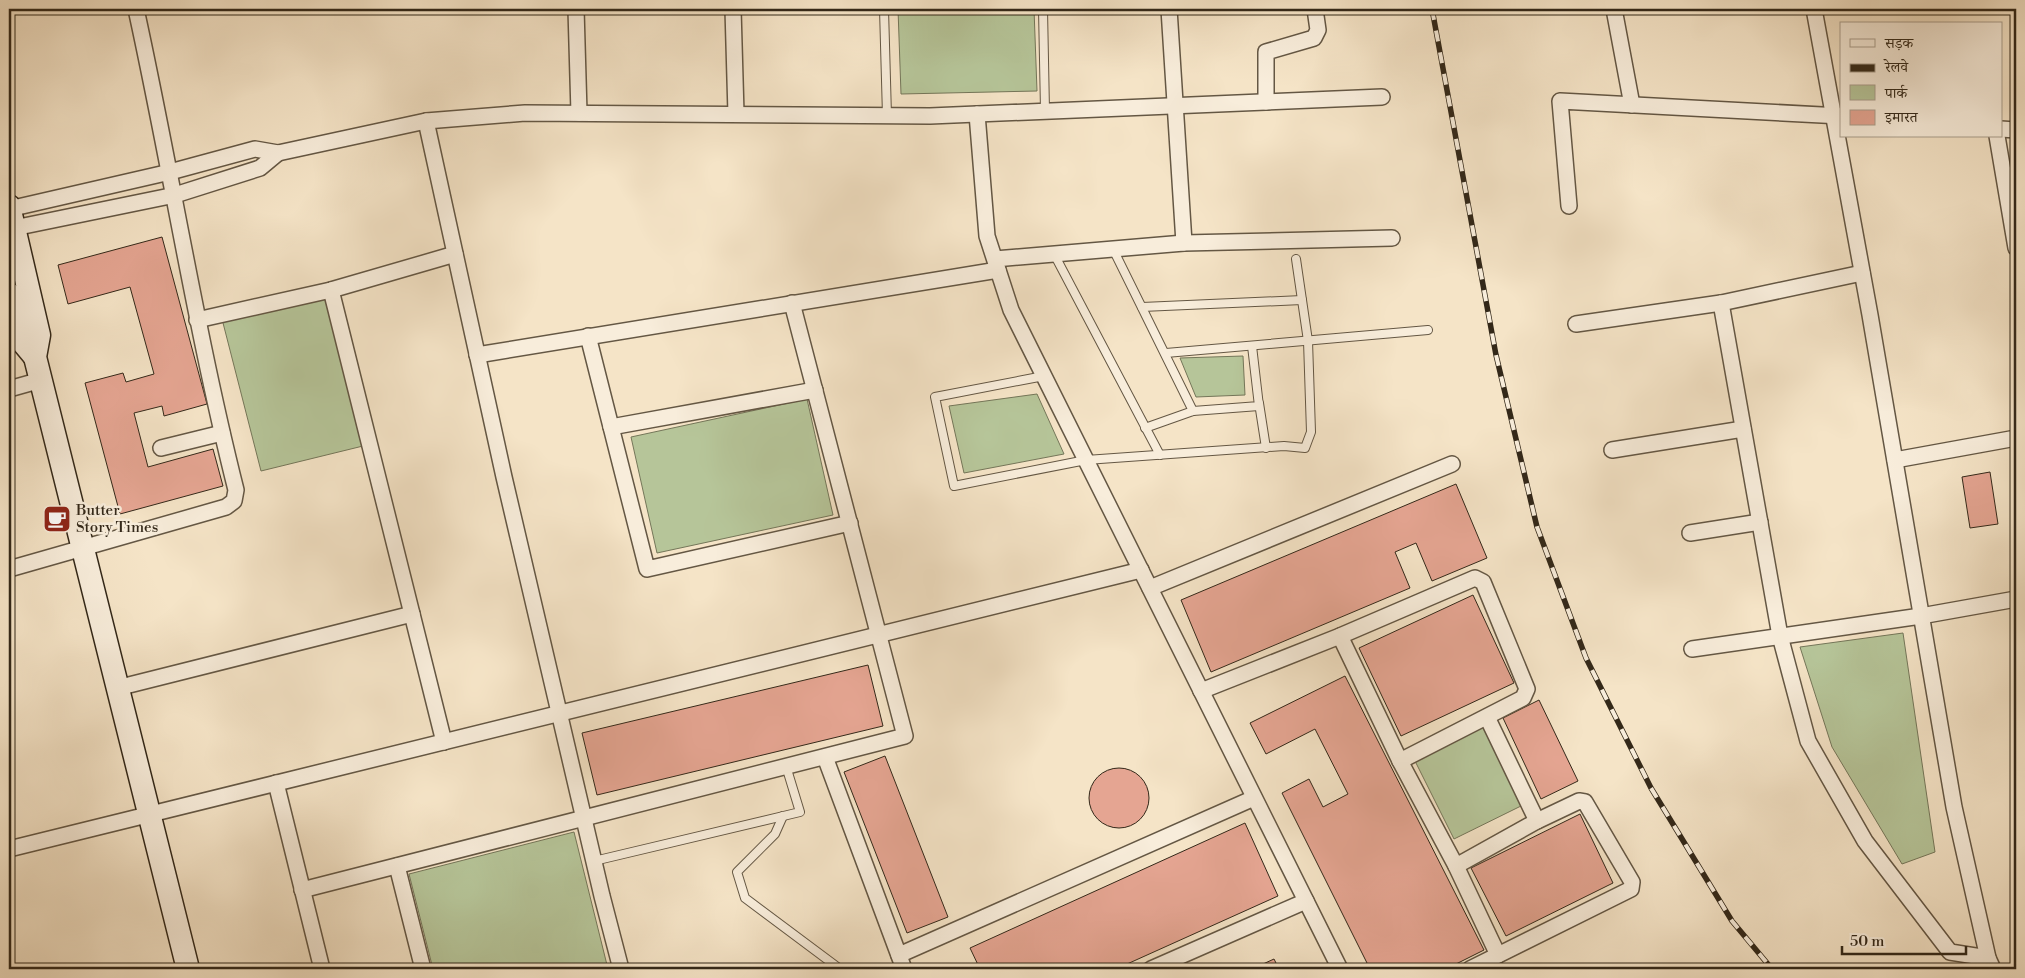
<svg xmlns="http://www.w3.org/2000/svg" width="2025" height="978" viewBox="0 0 2025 978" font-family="'Libre Bodoni','Noto Serif Devanagari',serif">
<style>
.green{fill:#b6c599;stroke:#747659}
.building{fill:#e5a592;stroke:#332819}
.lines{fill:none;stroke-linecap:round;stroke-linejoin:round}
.lane-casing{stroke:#645744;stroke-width:10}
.street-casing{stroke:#645744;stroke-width:18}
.secondary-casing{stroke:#332819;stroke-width:25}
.lane{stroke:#f8eddb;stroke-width:8}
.street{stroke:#f8eddb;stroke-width:15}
.secondary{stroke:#f8eddb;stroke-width:22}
.rail-casing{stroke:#332819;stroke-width:5.5}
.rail{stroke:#f8eddb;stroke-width:4;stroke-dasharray:11;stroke-linecap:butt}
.labels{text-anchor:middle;stroke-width:5;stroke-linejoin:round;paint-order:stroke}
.poi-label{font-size:15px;fill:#332819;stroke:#f8eddb;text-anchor:start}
</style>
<rect width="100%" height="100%" fill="#f5e4c7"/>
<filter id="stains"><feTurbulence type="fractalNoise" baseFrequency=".004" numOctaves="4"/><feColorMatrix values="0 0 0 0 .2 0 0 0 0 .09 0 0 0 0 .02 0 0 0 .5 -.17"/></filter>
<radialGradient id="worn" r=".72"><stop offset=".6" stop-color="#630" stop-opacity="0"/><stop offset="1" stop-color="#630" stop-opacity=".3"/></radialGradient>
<g class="green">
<polygon points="898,9 1034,9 1037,91 901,94"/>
<polygon points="324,294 363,446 261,471 222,319"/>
<polygon points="1243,356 1245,395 1196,397 1180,358"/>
<polygon points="1037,394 1064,454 964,473 949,406"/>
<polygon points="807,399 833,515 657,553 631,437"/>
<polygon points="1903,633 1935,852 1902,864 1832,747 1800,647"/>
<polygon points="1483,725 1523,805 1454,839 1414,759"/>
<polygon points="574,832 608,969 433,969 409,874"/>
</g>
<g class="building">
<polygon points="162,237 207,404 164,416 162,406 134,413 148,467 213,449 223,486 120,514 85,383 123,373 126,382 154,374 130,287 68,304 58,265"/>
<polygon points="1990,472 1998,524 1970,528 1962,477"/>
<polygon points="1456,484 1487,558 1432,581 1416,543 1395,552 1410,588 1211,672 1181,600"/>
<polygon points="1473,595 1514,683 1401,736 1359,648"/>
<polygon points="868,665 883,726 597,795 582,733"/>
<polygon points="1345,676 1484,950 1446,969 1370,969 1282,793 1309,779 1323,807 1348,794 1315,729 1266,754 1250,723"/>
<polygon points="1539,700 1578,781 1541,799 1503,718"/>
<polygon points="885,756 948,917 907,933 844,772"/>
<circle cx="1119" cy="798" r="30"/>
<polygon points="1580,814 1613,883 1506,936 1471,868"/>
<polygon points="1245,823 1278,896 1116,969 980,969 970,948"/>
<polygon points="1274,959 1279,969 1252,969"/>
</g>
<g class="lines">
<defs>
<g id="lane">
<polyline points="884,9 887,116"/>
<polyline points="1043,9 1045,111"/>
<polyline points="1113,249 1193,411"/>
<polyline points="1054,254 1160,455"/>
<polyline points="1142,307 1302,300"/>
<polyline points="1166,353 1428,330"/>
<polyline points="1044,376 935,397 954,486 1086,460 1284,446 1305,448 1311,432 1308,341 1296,259"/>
<polyline points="1259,403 1266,448"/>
<polyline points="1145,428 1193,411 1259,406 1252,346"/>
<polyline points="783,816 775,834 737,872 745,898 840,969"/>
<polyline points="594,861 800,812 786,766"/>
</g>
<g id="street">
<polyline points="576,9 579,113"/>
<polyline points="733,9 736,114"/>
<polyline points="1169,9 1184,243"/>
<polyline points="1614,9 1632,105"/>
<polyline points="1814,9 1870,315 1954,807 1988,958 1993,969"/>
<polyline points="1266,102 1266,52 1314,38 1318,30 1315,9"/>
<polyline points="977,114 987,236 1011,310 1340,969"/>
<polyline points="426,121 504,477 602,896 621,969"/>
<polyline points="2001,129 2016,130"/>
<polyline points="1997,136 2016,248"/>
<polyline points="1569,206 1560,101 1841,116"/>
<polyline points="9,209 170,172 255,149 278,153 426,121 525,113 930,116 1382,97"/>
<polyline points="9,226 14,228 175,195 260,168 278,153"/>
<polyline points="995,259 1184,243 1392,238"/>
<polyline points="331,290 444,742"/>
<polyline points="1721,303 1780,636 1808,741 1865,841 1950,952 1988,958"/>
<polyline points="197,320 331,290 455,254"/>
<polyline points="1576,324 1721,303 1862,273"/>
<polyline points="588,336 647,569 850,523"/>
<polyline points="477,355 998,270"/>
<polyline points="9,389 41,380"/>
<polyline points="611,427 815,390"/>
<polyline points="161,448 222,433"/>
<polyline points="1612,450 1743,429"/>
<polyline points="1895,460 2016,438"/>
<polyline points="1690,533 1760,522"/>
<path d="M9,569L226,507L234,501L236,490C196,331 171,169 136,9"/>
<polyline points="1150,588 1452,464"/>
<polyline points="1340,636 1400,761 1456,866 1498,955"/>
<polyline points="1692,649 1921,616 2016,599"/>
<polyline points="117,688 412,614"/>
<polyline points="1201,691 1340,636 1475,578 1483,582 1527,689 1523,698 1400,761"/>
<polyline points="1487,717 1537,821"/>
<polyline points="825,757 904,969"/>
<polyline points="276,783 322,969"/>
<polyline points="9,849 1141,570"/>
<polyline points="397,866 423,969"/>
<polyline points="1456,866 1537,821 1579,801 1585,802 1632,882 1631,889 1470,969"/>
<polyline points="302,890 905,736 792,303"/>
<polyline points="899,955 1254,798"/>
<polyline points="1151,969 1306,901"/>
</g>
<g id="secondary">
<polyline points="9,206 39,335 35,357 188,969"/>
<polyline points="9,294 20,339 35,357"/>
</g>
</defs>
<use href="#lane" class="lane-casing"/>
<use href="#street" class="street-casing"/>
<use href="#secondary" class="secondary-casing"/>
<use href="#lane" class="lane"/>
<use href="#street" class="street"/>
<use href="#secondary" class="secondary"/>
<defs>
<polyline id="rail" points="1432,9 1496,355 1537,527 1586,658 1651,788 1732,921 1772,969"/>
</defs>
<use href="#rail" class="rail-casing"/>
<use href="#rail" class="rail"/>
</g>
<defs>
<symbol id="cafe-square" viewBox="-11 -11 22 22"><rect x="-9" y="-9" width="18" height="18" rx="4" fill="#8f2418" stroke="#f8eddb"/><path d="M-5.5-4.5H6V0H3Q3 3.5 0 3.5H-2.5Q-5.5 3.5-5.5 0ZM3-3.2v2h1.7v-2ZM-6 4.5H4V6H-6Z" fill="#fff"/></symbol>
</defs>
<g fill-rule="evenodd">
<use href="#cafe-square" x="41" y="503" width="32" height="32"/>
</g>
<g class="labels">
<g class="poi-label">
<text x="76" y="515">Butter<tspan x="76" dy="17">Story Times</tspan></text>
</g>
</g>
<rect width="2025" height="978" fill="none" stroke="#f5e4c7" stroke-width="30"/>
<rect x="10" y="10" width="2005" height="958" fill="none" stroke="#332819" stroke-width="2.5"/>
<rect x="15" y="15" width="1995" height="948" fill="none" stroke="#332819"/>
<rect x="1840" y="22" width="162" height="115" fill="#f8eddb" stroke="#a99e8d"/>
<rect x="1850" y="39" width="25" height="8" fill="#f8eddb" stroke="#a99e8d"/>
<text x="1885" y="48" font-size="15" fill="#332819">सड़क</text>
<rect x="1850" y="64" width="25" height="8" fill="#332819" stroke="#a99e8d"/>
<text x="1885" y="72" font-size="15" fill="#332819">रेलवे</text>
<rect x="1850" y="85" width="25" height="15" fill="#b6c599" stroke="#a99e8d"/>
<text x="1885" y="98" font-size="15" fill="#332819">पार्क</text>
<rect x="1850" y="110" width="25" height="15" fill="#e5a592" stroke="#a99e8d"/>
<text x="1885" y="122" font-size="15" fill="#332819">इमारत</text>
<path d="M1842 946v8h124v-8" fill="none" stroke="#332819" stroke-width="2.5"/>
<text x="1850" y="946" font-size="15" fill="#332819" stroke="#f8eddb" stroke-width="4" paint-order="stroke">50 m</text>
<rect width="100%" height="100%" filter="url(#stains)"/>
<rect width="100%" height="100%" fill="url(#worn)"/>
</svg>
